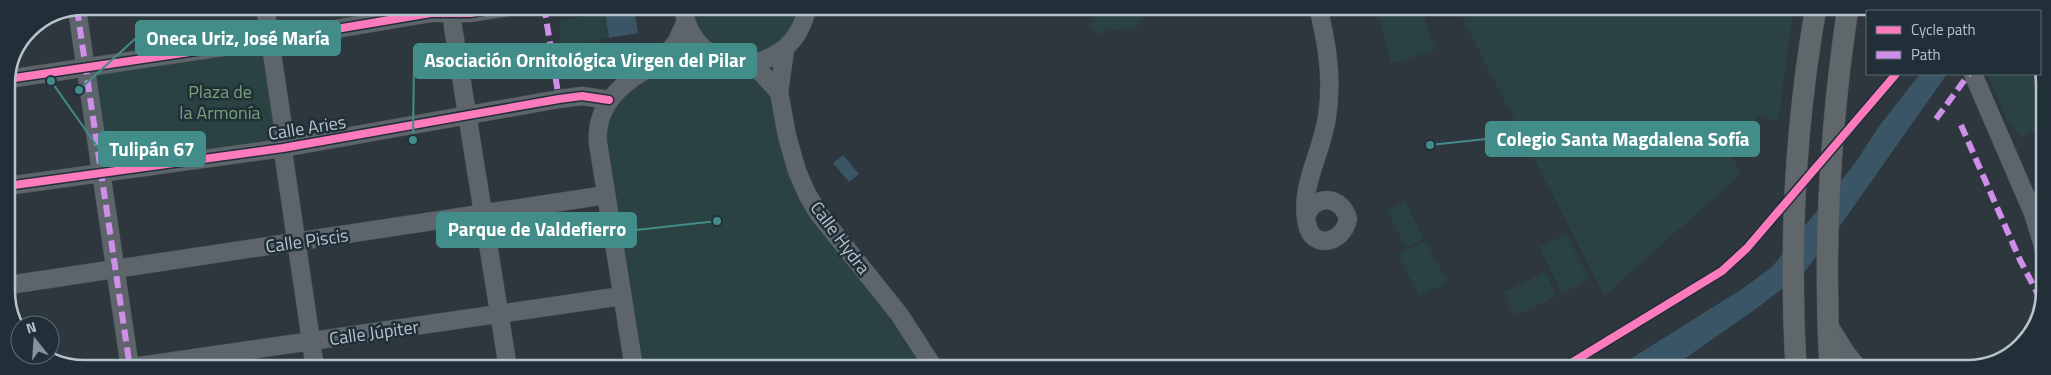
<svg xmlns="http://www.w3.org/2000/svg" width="2051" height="375" viewBox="0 0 2051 375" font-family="'Titillium Web',sans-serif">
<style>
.green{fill:#2a4241}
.water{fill:#3a5566}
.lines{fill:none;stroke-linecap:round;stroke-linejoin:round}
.minor-casing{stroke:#4b5257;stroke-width:19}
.major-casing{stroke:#4b5459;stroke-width:22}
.minor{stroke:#5d656a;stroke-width:18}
.major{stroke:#60676b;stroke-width:21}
.quiet{stroke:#ce8fe9;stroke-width:6;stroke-dasharray:12 6;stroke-linecap:butt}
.cycleway-casing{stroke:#202f38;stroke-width:11}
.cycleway{stroke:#fd7abc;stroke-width:8}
.labels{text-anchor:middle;stroke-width:5;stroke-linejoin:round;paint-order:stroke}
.park-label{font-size:18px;fill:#77a278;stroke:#202f38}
.street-label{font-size:18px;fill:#b8c4cc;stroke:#202f38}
.rim{fill:none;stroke:#b8c4cc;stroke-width:2.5}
.leader{fill:none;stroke:#428d8a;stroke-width:2}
.callout-dot{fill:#428d8a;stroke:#202f38;stroke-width:2}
.callout{fill:#428d8a;stroke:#428d8a;stroke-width:2}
.callout-label{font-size:19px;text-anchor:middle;font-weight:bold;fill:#fff}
</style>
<rect width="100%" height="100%" fill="#2d373d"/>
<g class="green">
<path d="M692,6L800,7C797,15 795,30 789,36C784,40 761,55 756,56C724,63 696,36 692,6Z"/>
<polygon points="1100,7 1149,7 1136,29 1114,29 1098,34 1088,28"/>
<polygon points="1375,7 1421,7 1435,50 1392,64"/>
<polygon points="1457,7 1794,7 1778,122 1761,115 1727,147 1741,174 1604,296"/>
<polygon points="1867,7 1943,7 1940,11 1869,11"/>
<polygon points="605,13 609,38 562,46 558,21"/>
<polygon points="271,40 283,148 101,171 86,67"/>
<polygon points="701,56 728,69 756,74 768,84 774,101 789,170 896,320 926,368 641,368 602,128 606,118 628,92 675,60"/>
<polygon points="2040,63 2043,69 2043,126 2021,138 2006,118 1987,74 2040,74"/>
<polygon points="1405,201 1424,239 1406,248 1387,210"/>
<polygon points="1567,234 1589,280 1562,294 1539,247"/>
<polygon points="1426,241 1447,282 1419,296 1398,255"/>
<polygon points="1545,272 1557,296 1515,316 1503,292"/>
</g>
<g class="water">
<polygon points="634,8 638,33 609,38 605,13"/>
<polygon points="1920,74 1947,74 1835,233 1805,271 1757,308 1670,369 1616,368 1742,289 1772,267 1855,163 1880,125"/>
<polygon points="843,155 859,174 849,182 833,163"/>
</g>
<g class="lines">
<defs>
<g id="minor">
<polyline points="265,6 284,133 284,158 315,368"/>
<polyline points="452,6 453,27 508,368"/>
<path d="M683,6C692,82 794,82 807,7"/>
<polyline points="1945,7 1946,11"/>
<polyline points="77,9 130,368"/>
<polyline points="785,50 779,92 787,136 797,171 807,194 819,214 899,314 934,368"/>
<polyline points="661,62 677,41 686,21"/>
<polyline points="752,63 779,92"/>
<polyline points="1973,74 2033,213 2044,249"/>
<polyline points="8,79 271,40 431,13 470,13 514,6"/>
<polyline points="7,186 283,148 559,99 582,96 609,100"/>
<path d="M1306,216C1315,193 1342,196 1348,219C1343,244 1312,250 1307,224C1299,185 1322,154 1327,117C1333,79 1327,43 1318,7"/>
<polyline points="9,285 606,195"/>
<polyline points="1828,324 1847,354 1859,369"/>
<polyline points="126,368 622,296"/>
<path d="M634,368L598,143C593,87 660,56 707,51"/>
</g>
<g id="major">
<path d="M1796,369C1789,248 1795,126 1816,7"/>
<path d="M1830,369C1823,248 1830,127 1848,7"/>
</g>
</defs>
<use href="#minor" class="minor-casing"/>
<use href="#major" class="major-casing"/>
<use href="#minor" class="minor"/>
<use href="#major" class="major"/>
<g class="quiet">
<polyline points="544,6 559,99"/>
<polyline points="1909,7 1911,11"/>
<polyline points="77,9 130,368"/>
<polyline points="1936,119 1969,74"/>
<polyline points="1961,125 2020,260 2043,304"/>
</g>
<defs>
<g id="cycleway">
<polyline points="8,79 271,40 431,13 470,13 514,6"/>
<polyline points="7,186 283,148 559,99 582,96 609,100"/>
<polyline points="1563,368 1722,271 1747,248 1896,74"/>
</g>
</defs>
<use href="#cycleway" class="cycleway-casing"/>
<use href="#cycleway" class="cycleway"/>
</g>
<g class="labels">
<g class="park-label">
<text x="220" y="98">Plaza de<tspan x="220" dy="21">la Armonía</tspan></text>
</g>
<g class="street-label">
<text transform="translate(307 128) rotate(-9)" y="6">Calle Aries</text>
<text transform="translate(840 238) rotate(53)" y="6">Calle Hydra</text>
<text transform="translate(307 241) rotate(-8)" y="6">Calle Piscis</text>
<text transform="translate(374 333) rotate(-8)" y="6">Calle Júpiter</text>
</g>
</g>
<path d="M0 0H2051V375H0ZM84 15H1967A69 69 0 0 1 2036 84V291A69 69 0 0 1 1967 360H84A69 69 0 0 1 15 291V84A69 69 0 0 1 84 15Z" fill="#202f38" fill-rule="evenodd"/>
<path class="rim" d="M84 15H1967A69 69 0 0 1 2036 84V291A69 69 0 0 1 1967 360H84A69 69 0 0 1 15 291V84A69 69 0 0 1 84 15Z"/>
<path class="leader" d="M79 90L136 38M413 140L414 61M1430 145L1486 139M51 81L99 149M717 221L636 230"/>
<g class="callout-dot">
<circle cx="79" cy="90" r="5"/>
<circle cx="413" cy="140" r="5"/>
<circle cx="1430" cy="145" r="5"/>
<circle cx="51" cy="81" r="5"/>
<circle cx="717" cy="221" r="5"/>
</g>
<g class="callout">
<rect x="136" y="21" width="204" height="34" rx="5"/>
<rect x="414" y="44" width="342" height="34" rx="5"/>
<rect x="1486" y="122" width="273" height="34" rx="5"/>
<rect x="99" y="132" width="106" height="34" rx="5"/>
<rect x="437" y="213" width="199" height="34" rx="5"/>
</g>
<g class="callout-label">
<text x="238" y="45">Oneca Uriz, José María</text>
<text x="585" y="67">Asociación Ornitológica Virgen del Pilar</text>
<text x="1623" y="146">Colegio Santa Magdalena Sofía</text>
<text x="152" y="156">Tulipán 67</text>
<text x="537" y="236">Parque de Valdefierro</text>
</g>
<rect x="1866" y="10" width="175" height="65" fill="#202f38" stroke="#5d6b73"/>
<rect x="1876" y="26" width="25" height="8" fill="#fd7abc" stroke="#5d6b73"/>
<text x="1911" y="35" font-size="15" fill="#b8c4cc">Cycle path</text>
<rect x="1876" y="51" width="25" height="8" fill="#ce8fe9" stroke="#5d6b73"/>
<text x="1911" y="60" font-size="15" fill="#b8c4cc">Path</text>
<g transform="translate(35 340) rotate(343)"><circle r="24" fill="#202f38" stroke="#5d6b73"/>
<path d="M0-4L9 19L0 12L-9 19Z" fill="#87939a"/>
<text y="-8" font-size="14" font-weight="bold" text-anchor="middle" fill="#b8c4cc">N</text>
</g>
</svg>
